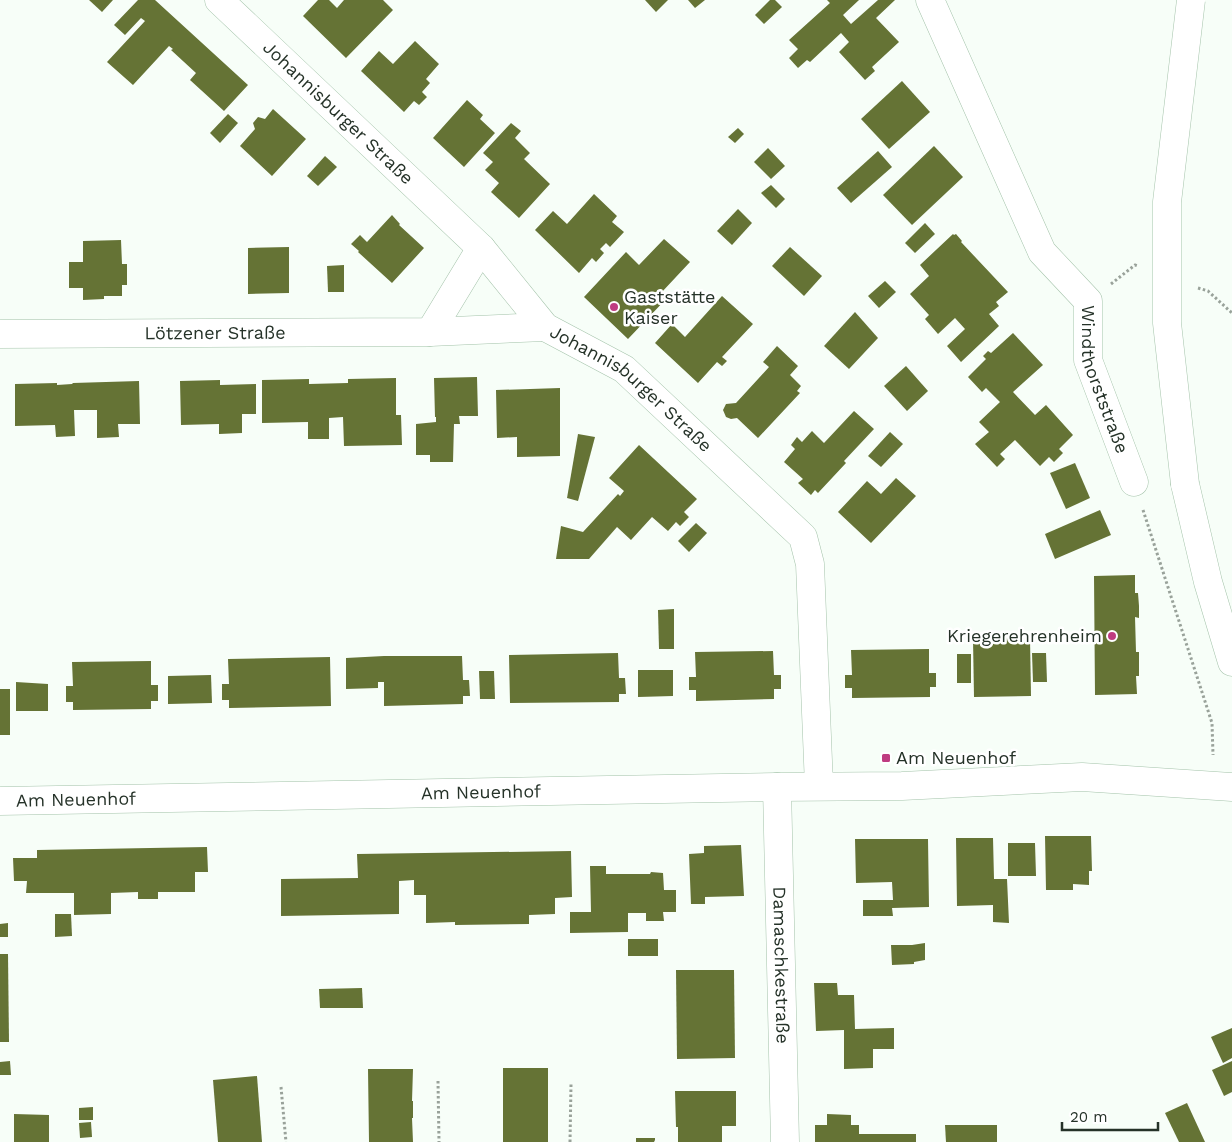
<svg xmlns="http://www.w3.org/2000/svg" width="1232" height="1142" viewBox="0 0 1232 1142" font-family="'Work Sans',sans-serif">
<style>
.building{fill:#657335}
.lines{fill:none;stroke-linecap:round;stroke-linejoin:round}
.minor-casing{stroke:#a4c3aa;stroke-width:29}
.highway-casing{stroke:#a4c3aa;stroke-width:29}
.path{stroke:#99a29a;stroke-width:3;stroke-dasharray:2.5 2.5;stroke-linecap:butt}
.minor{stroke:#fff;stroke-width:28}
.highway{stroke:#fff;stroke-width:28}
.highway-bridge-casing{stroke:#a4c3aa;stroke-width:29;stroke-linecap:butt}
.highway-bridge{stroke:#fff;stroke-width:28}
.poi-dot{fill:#bf3c81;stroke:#fff;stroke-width:2}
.labels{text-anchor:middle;stroke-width:5;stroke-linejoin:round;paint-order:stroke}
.street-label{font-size:18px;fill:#253228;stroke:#fff}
.poi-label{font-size:18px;fill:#253228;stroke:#fff;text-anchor:start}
</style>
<rect width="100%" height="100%" fill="#f7fef8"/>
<g class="building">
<polygon points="89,0 113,0 102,12"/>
<polygon points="138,0 155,0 248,85 224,111 190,80 196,73 171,50 173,49 169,46 133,85 107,62 145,21 141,18 125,35 114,25"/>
<polygon points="318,0 329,0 337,8 344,0 383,0 393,10 346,58 303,16"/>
<polygon points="645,0 668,0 656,12"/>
<polygon points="688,0 705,0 695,8"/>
<polygon points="770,0 775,0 782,7 764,24 755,15"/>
<polygon points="827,0 859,0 843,15 851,24 878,0 895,0 876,18 899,42 872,67 875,71 865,80 839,52 849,42 841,33 810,62 807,60 798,68 789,58 798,49 789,40 830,3"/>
<polygon points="415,41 439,64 426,79 430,83 422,92 427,97 419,105 414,101 404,112 361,71 379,51 393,64"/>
<polygon points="902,81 930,112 889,149 861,119"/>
<polygon points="467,100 483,115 480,119 495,133 464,167 433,138"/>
<polygon points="273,109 306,139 272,176 240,146 255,129 253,123 258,117 265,119"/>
<polygon points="228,114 238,123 220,143 210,133"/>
<polygon points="511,123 521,131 515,138 530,153 524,159 550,184 519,218 491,192 499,183 485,170 493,162 483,153"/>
<polygon points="738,128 744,134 735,143 728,137"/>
<polygon points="934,146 963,177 912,225 883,195"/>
<polygon points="768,148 785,166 771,179 754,162"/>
<polygon points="878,151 892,167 851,203 837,188"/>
<polygon points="325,156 337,167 318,186 307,176"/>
<polygon points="771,185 785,199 776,208 761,193"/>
<polygon points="594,194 617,216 612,222 624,232 610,247 606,243 600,249 604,253 596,262 592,258 579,273 535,230 553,211 567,224"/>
<polygon points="738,209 752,223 732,245 717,231"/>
<polygon points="392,215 400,224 399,225 424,248 392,283 358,252 359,251 351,244 360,235 367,242"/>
<polygon points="925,223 935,234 915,253 905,243"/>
<polygon points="953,234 954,235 956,234 962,241 961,242 1008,292 996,302 999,306 989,314 999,326 961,362 947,346 965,329 955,318 938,334 925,319 929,315 910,294 929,276 920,265"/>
<polygon points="664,239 690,262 661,293 667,298 628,339 584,297 626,252 639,265"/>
<polygon points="121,240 122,264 127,264 127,285 122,285 122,296 104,296 104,299 83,300 83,288 69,288 69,262 83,262 83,241"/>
<polygon points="289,247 289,293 248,294 248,248"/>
<polygon points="790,247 822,276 804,296 772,266"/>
<polygon points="344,265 344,292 328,292 327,266"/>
<polygon points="885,281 896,292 879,308 868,296"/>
<polygon points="722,296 753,324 722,357 727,361 722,366 717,362 698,383 655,343 672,324 685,337"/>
<polygon points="855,312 878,338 849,369 824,346"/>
<polygon points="1013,333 1043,365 1013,392 1035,415 1046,405 1073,435 1059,449 1063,453 1054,462 1049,457 1040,466 1015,440 1000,454 1005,459 997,467 975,444 989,432 979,422 1000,402 986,388 982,392 968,377 986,359 983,356 988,351 991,353"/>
<polygon points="777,346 798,366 790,375 801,386 797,391 800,393 758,438 737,418 731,419 726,417 723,410 726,404 736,403 769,367 763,362"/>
<polygon points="906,366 928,391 907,411 884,386"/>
<polygon points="477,377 478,416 459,416 460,424 454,424 453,462 430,462 430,455 416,455 416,424 436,422 436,417 435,417 434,378"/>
<polygon points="396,378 396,415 401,415 402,445 344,446 343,417 329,418 329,439 308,439 308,422 262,423 262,380 309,379 309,384 348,383 348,379"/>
<polygon points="220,380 220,385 256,384 256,414 242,414 242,433 219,434 219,424 181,425 180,381"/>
<polygon points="139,381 140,424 118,424 119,437 97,438 97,410 74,410 75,436 56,437 55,425 15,426 15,384 57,383 57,385 72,384 73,383"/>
<polygon points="560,388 560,456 517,457 517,437 497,438 496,390"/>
<polygon points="854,411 874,429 844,461 846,463 818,493 815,490 811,495 798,483 803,479 784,462 795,449 791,445 797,437 802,442 812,431 824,443"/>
<polygon points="890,432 903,444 881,467 868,456"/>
<polygon points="578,434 595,437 578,501 567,498"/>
<polygon points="639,445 697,499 684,512 689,517 680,526 676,522 668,531 652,517 631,540 617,527 589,559 556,559 561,526 583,532 618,494 620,496 624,491 609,478"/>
<polygon points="1075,463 1090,498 1066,509 1050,473"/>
<polygon points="896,478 916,496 871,543 838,512 867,481 881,494"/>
<polygon points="1100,510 1111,535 1055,559 1045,534"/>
<polygon points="696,523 707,533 689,552 678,541"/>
<polygon points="1135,575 1135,593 1138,593 1139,606 1139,618 1135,617 1136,652 1139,652 1139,676 1136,676 1137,694 1095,695 1094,576"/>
<polygon points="674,609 674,649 659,649 658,610"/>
<polygon points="1030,638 1031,696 974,697 973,639"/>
<polygon points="929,649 929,673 936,673 936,687 930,687 930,697 852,698 852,688 845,688 845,675 852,675 851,650"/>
<polygon points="773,651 774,675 781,675 781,689 774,689 774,699 696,701 696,690 689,690 689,677 696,677 695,652"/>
<polygon points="618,653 619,678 625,678 626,694 619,694 619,702 510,703 509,655"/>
<polygon points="1032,653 1046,653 1047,682 1033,682"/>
<rect x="957" y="654" width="14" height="29"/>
<polygon points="384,656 462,656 463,680 469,680 470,696 463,696 463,704 384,706 384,682 378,682 378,688 346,689 346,658"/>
<polygon points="330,657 331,706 229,708 229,700 222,700 222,684 229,684 228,659"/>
<polygon points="151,661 151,685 158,685 158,701 151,701 151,709 73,710 73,702 66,702 66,686 73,686 72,662"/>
<polygon points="638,670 673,670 673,696 638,697"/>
<polygon points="479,671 494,671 495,699 480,699"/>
<polygon points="211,675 212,703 168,704 168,676"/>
<polygon points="16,682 48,684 48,711 16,711"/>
<rect x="0" y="689" width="10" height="46"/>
<polygon points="1045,836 1091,836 1092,871 1089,871 1089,885 1073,884 1073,890 1046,890"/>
<polygon points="956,838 993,838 994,879 1007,879 1009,923 993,922 993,905 957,906"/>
<polygon points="855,839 928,839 929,907 892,908 893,916 863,916 863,900 893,900 892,882 856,883"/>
<polygon points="1008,843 1035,843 1036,876 1008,876"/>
<polygon points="741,845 744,896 705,897 705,904 691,904 689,854 704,853 704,846"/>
<polygon points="207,847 208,872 195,872 195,892 158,892 158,899 138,899 138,892 111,893 111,914 74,915 74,893 26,893 27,881 14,881 13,858 37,858 37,850"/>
<polygon points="571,851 572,897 555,898 555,914 529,915 529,924 455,925 455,922 426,923 426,895 414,895 414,880 399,881 399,914 281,916 281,879 358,878 357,854"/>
<polygon points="590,866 606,866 606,874 650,874 651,872 663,873 664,890 676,890 676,912 663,912 664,921 646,921 646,913 628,913 628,932 570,933 570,912 591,912"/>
<polygon points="55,914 71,914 72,936 55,937"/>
<polygon points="8,923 8,937 0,937 0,924"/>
<rect x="628" y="939" width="30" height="17"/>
<polygon points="925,943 925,960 914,962 914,964 892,965 891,945 912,945"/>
<polygon points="0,954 8,954 9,1042 0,1042"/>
<polygon points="676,970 734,970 735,1058 677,1059"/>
<polygon points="814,983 837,983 838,995 854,995 855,1029 894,1028 894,1049 873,1049 873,1068 844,1069 844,1030 816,1031"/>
<polygon points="362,988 363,1008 320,1008 319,989"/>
<polygon points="1232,1028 1232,1058 1223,1063 1211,1037"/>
<polygon points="10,1061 11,1075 0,1075 0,1062"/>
<polygon points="1232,1061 1232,1092 1224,1096 1212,1070"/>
<rect x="503" y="1068" width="45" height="74"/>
<polygon points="368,1069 413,1069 412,1101 413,1101 413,1118 412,1118 413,1142 369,1142"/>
<polygon points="257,1076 262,1142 218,1142 213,1080"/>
<polygon points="675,1091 736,1091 736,1126 722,1126 722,1142 678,1142 678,1127 676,1127"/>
<polygon points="1187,1103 1205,1142 1179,1142 1165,1113"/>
<polygon points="93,1107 93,1120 79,1120 79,1108"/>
<polygon points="14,1114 49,1115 49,1142 14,1142"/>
<polygon points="827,1114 851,1115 851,1125 859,1125 859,1134 916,1134 916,1142 815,1142 815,1125 827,1125"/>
<polygon points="91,1122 92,1137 80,1138 79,1123"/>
<polygon points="945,1125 997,1125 997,1142 946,1142"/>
<polygon points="636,1138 655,1138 655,1140 654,1142 636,1142"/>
</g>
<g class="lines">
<defs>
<g id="minor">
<path id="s1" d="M219,0L481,248L545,327L624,369L803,537L810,564L819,786"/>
<path id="s2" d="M930,0L1042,252L1088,301V360L1134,482"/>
<polyline points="430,332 481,248"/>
<path id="s3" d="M0,334L430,332L545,327"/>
<path id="s4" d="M777,787L785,1142"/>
<path id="s5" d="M0,801L777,787L902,786L1082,777L1232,787"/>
</g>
<polyline id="highway" points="1185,484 1208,582 1232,662"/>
</defs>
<use href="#minor" class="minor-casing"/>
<use href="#highway" class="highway-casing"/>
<g class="path">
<polyline points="1111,284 1135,265 1138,266"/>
<polyline points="1198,288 1208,291 1232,313"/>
<polyline points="1143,510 1212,723 1213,755"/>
<polyline points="438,1081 439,1142"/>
<polyline points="281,1087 286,1142"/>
<polyline points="570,1142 571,1084"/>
</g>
<use href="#minor" class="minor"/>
<use href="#highway" class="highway"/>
<defs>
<polyline id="highway-bridge" points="1185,484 1167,323 1167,202 1191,0"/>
</defs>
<use href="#highway-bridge" class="highway-bridge-casing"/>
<use href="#highway-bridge" class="highway-bridge"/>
</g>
<g class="poi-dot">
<circle cx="614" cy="307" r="5"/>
<circle cx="1112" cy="636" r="5"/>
<rect x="881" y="753" width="10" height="10" rx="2.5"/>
</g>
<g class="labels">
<g class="street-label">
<text dy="6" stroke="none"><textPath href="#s1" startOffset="164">Johannisburger Straße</textPath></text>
<text dy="6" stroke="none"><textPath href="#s3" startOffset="215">Lötzener Straße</textPath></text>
<text dy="6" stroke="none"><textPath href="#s2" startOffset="424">Windthorststraße</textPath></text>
<text dy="6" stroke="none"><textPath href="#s1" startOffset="569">Johannisburger Straße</textPath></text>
<text dy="6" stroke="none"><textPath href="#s5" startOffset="481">Am Neuenhof</textPath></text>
<text dy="6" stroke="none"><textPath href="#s5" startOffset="76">Am Neuenhof</textPath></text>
<text dy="6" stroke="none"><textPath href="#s4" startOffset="178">Damaschkestraße</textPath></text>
</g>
<g class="poi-label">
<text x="624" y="303">Gaststätte<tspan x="624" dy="21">Kaiser</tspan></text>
<text x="1102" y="642" text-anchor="end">Kriegerehrenheim</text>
<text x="896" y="764">Am Neuenhof</text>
</g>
</g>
<path d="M1062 1122v8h96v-8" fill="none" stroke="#253228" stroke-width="2.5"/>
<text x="1070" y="1122" font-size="15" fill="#253228" stroke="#ffffff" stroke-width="4" paint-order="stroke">20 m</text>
</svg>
